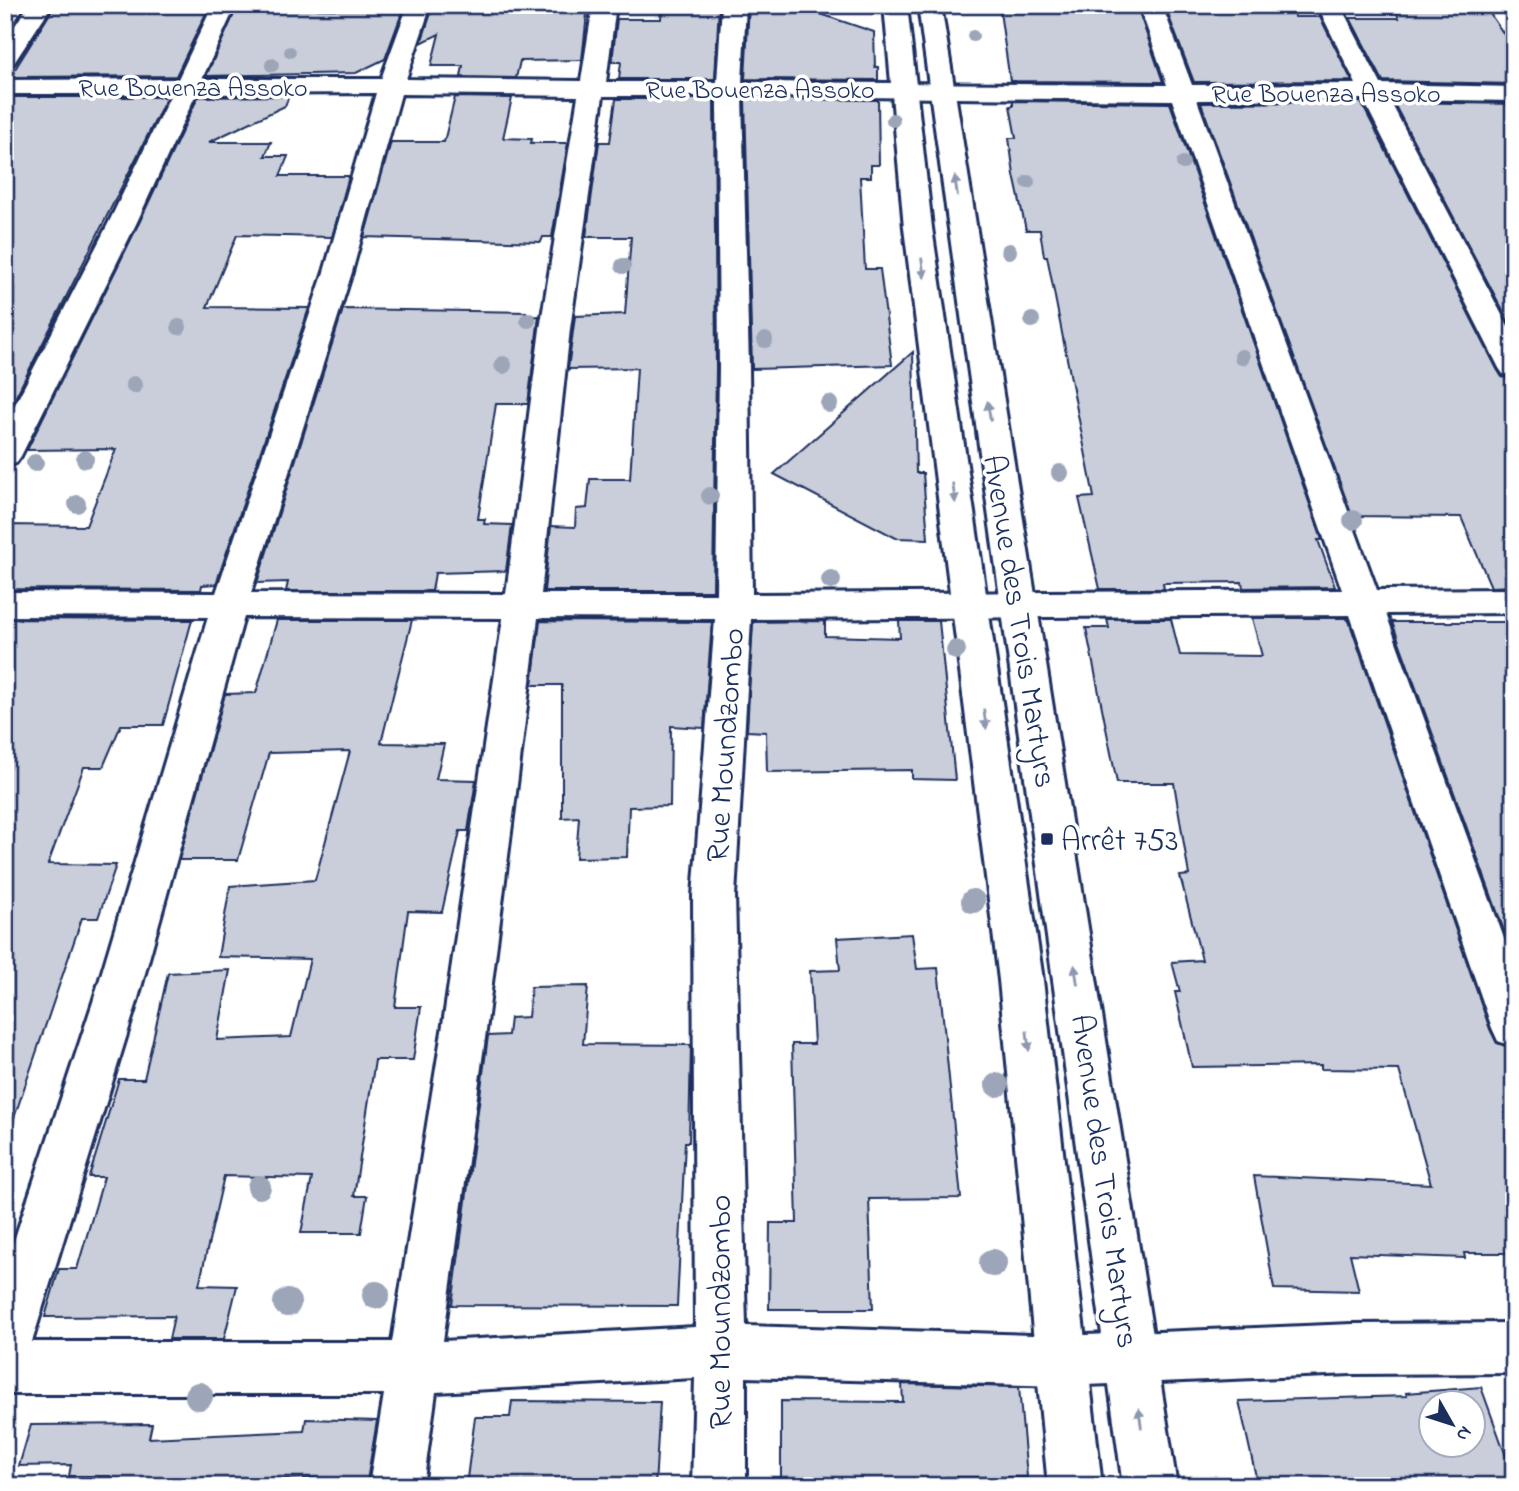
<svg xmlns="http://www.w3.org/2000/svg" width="1519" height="1491" viewBox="0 0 1519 1491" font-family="'Indie Flower',sans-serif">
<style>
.building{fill:#caceda;stroke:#1b2f5e;stroke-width:2;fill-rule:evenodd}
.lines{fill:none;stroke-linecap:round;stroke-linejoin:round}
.minor-casing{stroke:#1b2f5e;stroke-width:6}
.major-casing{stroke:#1b2f5e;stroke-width:6}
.minor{fill:#fff;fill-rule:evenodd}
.major{fill:#fff;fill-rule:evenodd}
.tree{fill:#9da5b9}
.oneway{fill:#8d97ae}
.poi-dot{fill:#1b2f5e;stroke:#fff;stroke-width:2.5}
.labels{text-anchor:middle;stroke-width:7;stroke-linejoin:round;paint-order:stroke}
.far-street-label{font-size:26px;fill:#1b2f5e;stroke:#fff}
.street-label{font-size:32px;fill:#1b2f5e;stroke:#fff}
.poi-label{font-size:32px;fill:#1b2f5e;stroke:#fff;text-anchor:start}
</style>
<rect width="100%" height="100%" fill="#fff"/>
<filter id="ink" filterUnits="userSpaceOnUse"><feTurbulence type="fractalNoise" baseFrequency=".0143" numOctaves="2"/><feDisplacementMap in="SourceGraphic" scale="14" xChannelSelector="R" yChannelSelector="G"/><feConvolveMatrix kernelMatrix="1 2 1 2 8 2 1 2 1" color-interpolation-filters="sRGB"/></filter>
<g filter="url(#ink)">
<g class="building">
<polygon points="157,5 210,5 176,76 10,77 54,7"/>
<polygon points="238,5 319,5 318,9 403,10 385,59 356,73 206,76"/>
<polygon points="588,5 582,60 520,61 516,78 461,77 463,66 431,66 439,34 421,43 432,10 444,10 445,6"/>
<polygon points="662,5 719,5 715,79 619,79 621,62 612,62 617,19 661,19"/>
<polygon points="749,5 794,5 874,32 875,67 878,67 878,80 745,79"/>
<polygon points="999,5 1127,5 1129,9 1138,9 1163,82 1010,81"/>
<polygon points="1215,5 1290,5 1295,17 1320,17 1352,81 1194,82 1166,9 1216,9"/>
<polygon points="1393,5 1484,5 1514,49 1514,84 1383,81 1350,18 1399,18"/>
<polygon points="289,96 285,106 209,142 271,142 265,156 288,156 280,176 349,176 332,237 237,235 207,307 309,308 216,584 202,585 201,590 5,589 5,525 86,526 116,449 27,450 138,225 198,97"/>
<polygon points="5,97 167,97 5,418"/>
<polygon points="455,97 512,98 503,138 532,139 531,143 568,143 552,237 543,237 541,242 364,237 391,142 444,142"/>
<polygon points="616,99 714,99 716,368 713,591 544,591 551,526 575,527 576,509 587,508 590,479 630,479 637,368 568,369 575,316 625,314 631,237 586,237 599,142 610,142"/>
<polygon points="745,99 878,100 879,165 871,165 871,177 860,177 865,269 880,269 892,365 752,369"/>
<polygon points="1013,101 1170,103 1316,522 1322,540 1318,540 1335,587 1243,588 1242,582 1163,583 1164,589 1100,589 1079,498 1094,497 1047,256 1044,256 1040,230 1026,230 1014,175 1009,138 1016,138 1010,106 1013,106"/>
<polygon points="1361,102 1497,369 1502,377 1514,379 1514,586 1491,587 1461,517 1352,516 1201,103"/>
<polygon points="1393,102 1514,104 1514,332"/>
<polygon points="343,309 526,312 525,317 539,316 528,404 496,404 478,519 485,519 484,524 512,525 506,571 435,573 432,591 286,591 288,582 257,583"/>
<polygon points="913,352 916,473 923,473 928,539 896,538 774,474"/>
<polygon points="1504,616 1514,616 1514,958 1392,622 1507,622"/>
<polygon points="1252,618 1346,618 1349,621 1490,1029 1497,1043 1514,1049 1514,1253 1464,1253 1465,1258 1350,1254 1359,1291 1274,1289 1254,1176 1431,1184 1399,1070 1321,1069 1321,1065 1192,1067 1175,992 1180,992 1172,962 1202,960 1180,876 1189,875 1174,783 1117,783 1086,628 1109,628 1107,619 1171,619 1180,655 1262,656"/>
<polygon points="5,619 192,620 163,725 121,725 103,767 84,767 48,864 116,865 98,918 82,918 12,1124 5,1123"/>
<polygon points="277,620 412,620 381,743 444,744 436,779 476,780 468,831 460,831 442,912 408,911 395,1007 421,1007 413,1060 375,1060 354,1196 367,1196 361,1233 301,1233 312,1178 224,1176 199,1285 237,1286 224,1339 169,1339 174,1316 45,1317 59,1269 77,1269 104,1177 89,1177 119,1079 144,1079 168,973 230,970 217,1040 291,1037 310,959 218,957 230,886 315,880 350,751 269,753 238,860 179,860 225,694 256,693"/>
<polygon points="540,621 712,622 704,728 671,726 670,806 629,807 627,857 576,858 579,817 562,818 562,685 532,685"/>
<polygon points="825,621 825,636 900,638 899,621 939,621 955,780 912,779 912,770 767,772 766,732 747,731 753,622"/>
<polygon points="912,934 917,969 938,968 961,1198 869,1199 873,1309 769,1309 770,1223 797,1223 792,1044 814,1044 810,971 840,970 837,938"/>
<polygon points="588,986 583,1044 691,1045 689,1142 685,1142 677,1306 452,1305 488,1036 508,1035 510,1018 528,1017 531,987"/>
<polygon points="902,1384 1019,1387 1027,1477 946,1477 947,1486 781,1486 781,1401 903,1402"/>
<path d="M1481,1387L1514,1478V1486H1258L1239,1401L1407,1396L1406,1393ZM1432,1404H1474V1446H1432Z"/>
<polygon points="512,1401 660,1402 655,1486 466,1486 475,1417 510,1417"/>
<polygon points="306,1419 377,1421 367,1481 310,1478 108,1486 110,1476 69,1476 71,1465 19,1466 31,1425 152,1424 149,1438 304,1431"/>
</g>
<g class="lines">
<defs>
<g id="minor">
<polygon points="29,5 52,5 14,63 5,65 5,40"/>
<path d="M213,5H236L202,79H381L408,5H431L406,79L581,81L593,5H616L606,82H717L722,5H746L742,82L1167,85L1139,5H1162L1192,85L1356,84L1317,5H1340L1381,84L1514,87V101L1389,99L1514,338V377L1503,374L1499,368L1363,99L1197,100L1377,590L1514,589V613L1386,614L1514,966V1047L1498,1041L1492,1028L1350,615L751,619L735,896L746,1326L1062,1336L1352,1324L1514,1323V1373L1352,1374L1062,1386L746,1377V1486H692L695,1378L436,1392L423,1486H369L384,1394H5V1268L93,1002L208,617L5,616V592L216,593L324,272L376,93L196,94L136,224L21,456L16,463L5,466V424L108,224L171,94H5V80L178,79ZM401,94L578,96L540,329L506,594L251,593L352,272ZM603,96H717L719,368L716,594H541L570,329ZM742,96L1172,100L1342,590L752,594L749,368ZM244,617L503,618L442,1031L392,1342H32L137,1002ZM538,618L715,619L693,896L695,1327L443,1341L486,1031Z"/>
</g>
<g id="major">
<polygon points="884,5 907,5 932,228 1043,980 1102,1486 1048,1486 999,980 904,228"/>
<polygon points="918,5 941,5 1177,1486 1123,1486"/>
</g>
</defs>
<use href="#minor" class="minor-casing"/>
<use href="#major" class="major-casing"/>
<use href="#minor" class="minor"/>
<use href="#major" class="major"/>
</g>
<g class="tree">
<circle cx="973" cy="36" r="6"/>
<circle cx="290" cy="52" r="6"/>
<circle cx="272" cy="65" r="7"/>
<circle cx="893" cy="120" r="7"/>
<circle cx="1183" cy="163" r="7"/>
<circle cx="1028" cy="182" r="7"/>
<circle cx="1009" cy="251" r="8"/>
<circle cx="623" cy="266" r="8"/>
<circle cx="528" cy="320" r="8"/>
<circle cx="1032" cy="320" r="8"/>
<circle cx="179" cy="327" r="8"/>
<circle cx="765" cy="340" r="8"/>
<circle cx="1242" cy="357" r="8"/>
<circle cx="503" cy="365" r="9"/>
<circle cx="134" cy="385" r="9"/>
<circle cx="829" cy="404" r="9"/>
<circle cx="85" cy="459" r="9"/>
<circle cx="35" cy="463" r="9"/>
<circle cx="1060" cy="473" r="9"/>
<circle cx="710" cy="496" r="9"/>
<circle cx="77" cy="504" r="9"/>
<circle cx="1353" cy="520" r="10"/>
<circle cx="831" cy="580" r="10"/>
<circle cx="956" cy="650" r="10"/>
<circle cx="973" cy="901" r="12"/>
<circle cx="997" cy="1085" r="12"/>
<circle cx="259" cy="1187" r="12"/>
<circle cx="993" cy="1263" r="14"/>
<circle cx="376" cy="1295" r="14"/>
<circle cx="287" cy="1303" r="14"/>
<circle cx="199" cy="1396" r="14"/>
</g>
<defs><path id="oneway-solid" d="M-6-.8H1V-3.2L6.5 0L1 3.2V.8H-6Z" transform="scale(1.75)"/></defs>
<g class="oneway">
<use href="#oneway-solid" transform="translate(956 186) rotate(-98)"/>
<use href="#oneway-solid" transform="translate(923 268) rotate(82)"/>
<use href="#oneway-solid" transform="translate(989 411) rotate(-99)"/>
<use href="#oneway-solid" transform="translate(954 493) rotate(82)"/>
<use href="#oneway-solid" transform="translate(985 719) rotate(82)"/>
<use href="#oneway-solid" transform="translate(1076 975) rotate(-99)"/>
<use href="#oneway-solid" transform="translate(1028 1041) rotate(84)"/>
<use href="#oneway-solid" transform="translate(1140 1418) rotate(-98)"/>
</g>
</g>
<rect class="poi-dot" x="1040" y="832" width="14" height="14" rx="3.5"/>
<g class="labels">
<g class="far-street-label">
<text x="193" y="96">Rue Bouenza Assoko</text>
<text x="760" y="98">Rue Bouenza Assoko</text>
<text x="1326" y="102">Rue Bouenza Assoko</text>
</g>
<g class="street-label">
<text transform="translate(1021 621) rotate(81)" y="11">Avenue des Trois Martyrs</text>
<text transform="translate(724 745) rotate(-86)" y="11">Rue Moundzombo</text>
<text transform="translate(1106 1181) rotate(82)" y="11">Avenue des Trois Martyrs</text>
<text transform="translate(719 1312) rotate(-90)" y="11">Rue Moundzombo</text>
</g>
<g class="poi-label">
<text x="1061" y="850">Arrêt 753</text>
</g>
</g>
<rect width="1519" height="1491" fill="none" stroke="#fff" stroke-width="28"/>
<rect x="14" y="14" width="1491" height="1463" fill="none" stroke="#1b2f5e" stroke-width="2.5" filter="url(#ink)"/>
<g transform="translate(1452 1424) rotate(129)"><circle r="33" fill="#ffffff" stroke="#a4acbf" stroke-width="2"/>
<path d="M0-5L12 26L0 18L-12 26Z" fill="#1b2f5e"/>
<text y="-10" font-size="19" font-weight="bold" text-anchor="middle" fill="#1b2f5e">N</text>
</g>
</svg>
